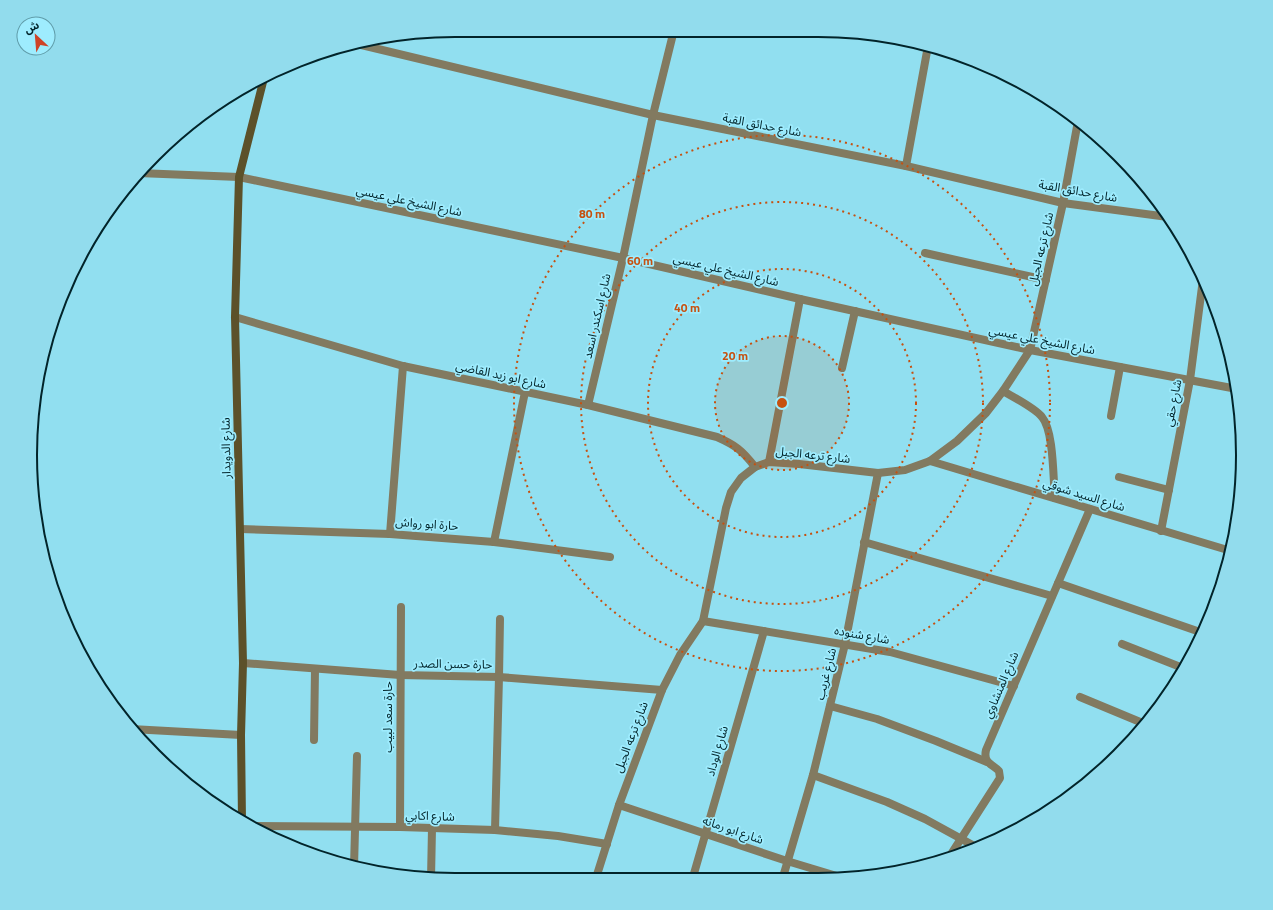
<svg xmlns="http://www.w3.org/2000/svg" width="1273" height="910" viewBox="0 0 1273 910" font-family="'Titillium Web','Noto Sans Arabic',sans-serif">
<style>
.lines{fill:none;stroke-linecap:round;stroke-linejoin:round}
.minor{stroke:#827a60;stroke-width:8}
.tertiary{stroke:#827a60;stroke-width:8}
.secondary{stroke:#5c512a;stroke-width:8}
.ring{fill:none;stroke:#c65110;stroke-width:2;stroke-dasharray:2 4}
.labels{text-anchor:middle;stroke-width:3.5;stroke-linejoin:round;paint-order:stroke}
.street-label{font-size:12px;fill:#02242a;stroke:#9eecfe}
.rim{fill:none;stroke:#02242a;stroke-width:2}
.centre{fill:#c65110;stroke:#9eecfe;stroke-width:2}
.ring-label{font-size:12px;text-anchor:middle;font-weight:bold;fill:#c65110;stroke:#9eecfe;stroke-width:3.5;stroke-linejoin:round;paint-order:stroke}
</style>
<rect width="100%" height="100%" fill="#91dff0"/>
<g class="lines">
<g class="minor">
<polyline points="906,166 928,46"/>
<polyline points="925,253 1046,280"/>
<path d="M235,317L403,366L588,405L717,437C735,445 742,450 755,467"/>
<polyline points="842,368 855,311"/>
<path d="M1003,391C1013,397 1035,408 1042,417C1054,431 1053,479 1055,498"/>
<polyline points="588,405 623,258 653,115 674,30"/>
<polyline points="1111,416 1120,367"/>
<polyline points="930,461 1231,551"/>
<polyline points="769,462 800,299"/>
<polyline points="1119,477 1169,490"/>
<polyline points="240,529 390,534 494,542 610,557"/>
<polyline points="1161,531 1190,380 1203,279"/>
<polyline points="390,534 403,366"/>
<polyline points="494,542 525,392"/>
<polyline points="864,542 1052,596"/>
<polyline points="1058,583 1203,633"/>
<polyline points="703,621 890,652 1014,686"/>
<polyline points="1122,644 1183,668"/>
<polyline points="243,663 400,675 499,677 662,690"/>
<polyline points="1080,697 1145,724"/>
<polyline points="830,706 877,719 936,741 987,762"/>
<polyline points="131,729 241,735"/>
<polyline points="314,740 315,669"/>
<polyline points="813,775 887,802 925,819 978,848"/>
<polyline points="619,805 787,861 840,877"/>
<polyline points="251,826 400,827 495,830 558,836 607,844"/>
<polyline points="400,827 401,607"/>
<polyline points="495,830 499,677 500,619"/>
<path d="M948,859L1000,778L999,771C992,764 983,763 986,750L1090,509"/>
<polyline points="354,867 357,756"/>
<polyline points="693,877 764,631"/>
<polyline points="783,877 813,775 845,644 878,473"/>
<polyline points="596,878 619,805 662,690 680,655 703,621 726,508 731,492 741,478 755,467 769,462 799,464 878,473 905,470 930,461 957,441 986,413 1003,391 1030,350 1063,203 1078,121"/>
<polyline points="431,879 432,828"/>
</g>
<g class="tertiary">
<polyline points="353,43 653,115 906,166 1063,203 1168,217"/>
<polyline points="138,173 239,177 623,258 800,299 1030,350 1237,389"/>
</g>
<polyline class="secondary" points="242,821 241,735 243,663 235,317 239,177 264,78"/>
</g>
<circle cx="782" cy="403" r="67" fill="#c65110" fill-opacity=".12"/>
<g class="ring">
<circle cx="782" cy="403" r="67"/>
<circle cx="782" cy="403" r="134"/>
<circle cx="782" cy="403" r="201"/>
<circle cx="782" cy="403" r="268"/>
</g>
<g class="labels">
<g class="street-label">
<text transform="translate(762 125) rotate(11)" y="4">شارع حدائق القبة</text>
<text transform="translate(1078 191) rotate(10)" y="4">شارع حدائق القبة</text>
<text transform="translate(409 201) rotate(12)" y="4">شارع الشيخ علي عيسي</text>
<text transform="translate(1041 249) rotate(-77)" y="4">شارع ترعه الجبل</text>
<text transform="translate(726 270) rotate(13)" y="4">شارع الشيخ علي عيسي</text>
<text transform="translate(597 316) rotate(-77)" y="4">شارع اسكندر اسعد</text>
<text transform="translate(1042 340) rotate(11)" y="4">شارع الشيخ علي عيسي</text>
<text transform="translate(501 375) rotate(12)" y="4">شارع ابو زيد القاضي</text>
<text transform="translate(1173 403) rotate(-79)" y="4">شارع حقي</text>
<text transform="translate(226 448) rotate(-91)" y="4">شارع الدويدار</text>
<text transform="translate(813 455) rotate(6)" y="4">شارع ترعه الجبل</text>
<text transform="translate(1084 495) rotate(17)" y="4">شارع السيد شوقي</text>
<text transform="translate(427 524) rotate(4)" y="4">حارة ابو رواش</text>
<text transform="translate(862 635) rotate(10)" y="4">شارع شنوده</text>
<text transform="translate(453 664) rotate(1)" y="4">حارة حسن الصدر</text>
<text transform="translate(826 674) rotate(-76)" y="4">شارع غريب</text>
<text transform="translate(1001 685) rotate(-67)" y="4">شارع المنشاوي</text>
<text transform="translate(388 717) rotate(-90)" y="4">حارة سعد لبيب</text>
<text transform="translate(631 737) rotate(-69)" y="4">شارع ترعه الجبل</text>
<text transform="translate(717 751) rotate(-74)" y="4">شارع الوداد</text>
<text transform="translate(430 816) rotate(2)" y="4">شارع اكابي</text>
<text transform="translate(733 830) rotate(19)" y="4">شارع ابو رمانه</text>
</g>
</g>
<path d="M0 0H1273V910H0ZM455 37H818A418 418 0 0 1 1236 455V455A418 418 0 0 1 818 873H455A418 418 0 0 1 37 455V455A418 418 0 0 1 455 37Z" fill="#92dced" fill-rule="evenodd"/>
<path class="rim" d="M455 37H818A418 418 0 0 1 1236 455V455A418 418 0 0 1 818 873H455A418 418 0 0 1 37 455V455A418 418 0 0 1 455 37Z"/>
<circle cx="782" cy="403" r="6" class="centre"/>
<g class="ring-label">
<text x="592" y="218">80 m</text>
<text x="640" y="265">60 m</text>
<text x="687" y="312">40 m</text>
<text x="735" y="360">20 m</text>
</g>
<g transform="translate(36 36) rotate(334)"><circle r="19" fill="#9eecfe" stroke="#609ca9"/>
<path d="M0-3L7 15L0 10L-7 15Z" fill="#ce4327"/>
<text y="-6" font-size="11" font-weight="bold" text-anchor="middle" fill="#02242a">ش</text>
</g>
</svg>
